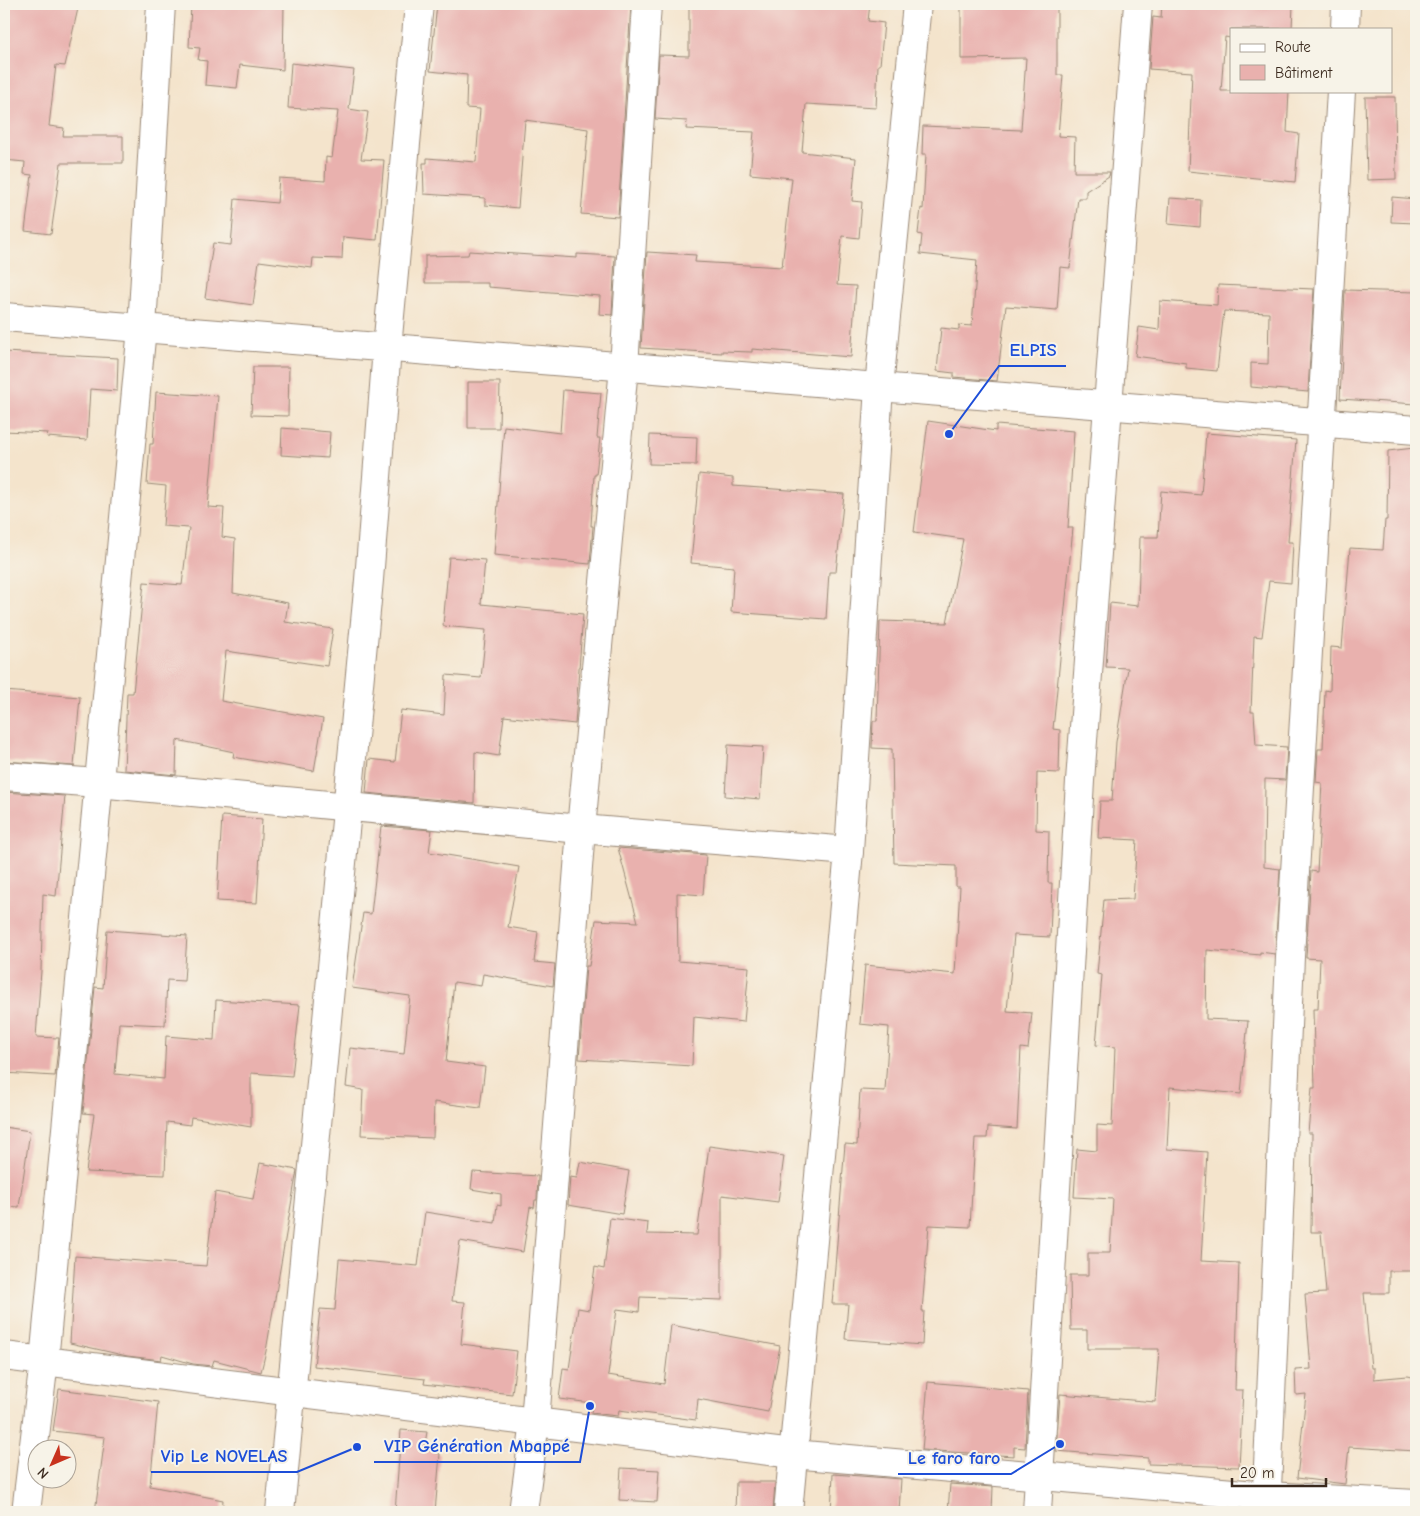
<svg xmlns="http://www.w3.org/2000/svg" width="1420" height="1516" viewBox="0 0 1420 1516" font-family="'Comic Neue',sans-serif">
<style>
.building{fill:#e9b1ae}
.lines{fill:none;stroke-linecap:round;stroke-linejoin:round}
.minor-casing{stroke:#988775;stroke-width:30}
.minor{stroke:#fff;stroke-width:28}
.leader{fill:none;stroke:#1d4ed8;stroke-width:2}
.callout-dot{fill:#1d4ed8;stroke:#f7f3e8;stroke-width:2}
.callout-label{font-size:18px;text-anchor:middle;font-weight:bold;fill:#1d4ed8;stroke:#f7f3e8;stroke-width:4;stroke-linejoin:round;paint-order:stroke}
</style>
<rect width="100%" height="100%" fill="#f7f3e8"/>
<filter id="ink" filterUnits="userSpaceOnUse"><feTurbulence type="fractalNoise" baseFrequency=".02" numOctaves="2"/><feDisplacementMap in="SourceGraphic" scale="10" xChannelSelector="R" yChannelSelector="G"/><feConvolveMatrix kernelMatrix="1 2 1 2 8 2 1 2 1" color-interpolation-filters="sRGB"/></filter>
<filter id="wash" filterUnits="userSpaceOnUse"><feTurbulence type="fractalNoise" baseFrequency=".0096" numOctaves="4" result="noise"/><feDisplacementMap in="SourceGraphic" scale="20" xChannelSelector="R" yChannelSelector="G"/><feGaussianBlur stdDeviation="1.12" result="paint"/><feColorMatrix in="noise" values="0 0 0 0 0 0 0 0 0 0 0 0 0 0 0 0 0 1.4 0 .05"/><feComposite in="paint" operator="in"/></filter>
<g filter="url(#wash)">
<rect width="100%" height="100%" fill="#f4e4cc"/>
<g id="blocks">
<g class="building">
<polygon points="4,4 79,4 65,66 56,65 49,126 64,128 63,136 123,136 123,163 61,163 51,234 25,231 32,175 24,174 25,162 4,160"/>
<polygon points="191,4 284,4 283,70 240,65 237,88 205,85 207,61 198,60 200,48 189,47"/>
<polygon points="437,4 631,4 618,217 581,214 588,129 525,120 518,208 485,205 485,198 424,194 423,163 427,163 427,158 476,162 480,109 466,108 467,75 430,71"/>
<polygon points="689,4 870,4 868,21 884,23 880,65 878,65 876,108 806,104 802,152 856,158 852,201 862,202 859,238 842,236 837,285 856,286 851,357 752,349 752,352 722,351 722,353 641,348 647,252 696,255 695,262 782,267 792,178 750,174 754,132 686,129 687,121 655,119 659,55 689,56"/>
<polygon points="961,4 1057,4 1057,75 1063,75 1058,136 1075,137 1074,172 1110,172 1109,176 1086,191 1086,198 1078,198 1070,268 1060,267 1057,310 1006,306 997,381 954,377 954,373 937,371 941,328 959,330 959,325 972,326 977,260 920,254 922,235 918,234 921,208 923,209 926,154 922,154 923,126 1021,130 1026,58 961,59"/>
<polygon points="1162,4 1293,4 1292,29 1231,29 1231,38 1225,37 1221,91 1289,91 1287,132 1299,134 1295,182 1188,171 1192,72 1149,69 1153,17 1161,18"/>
<polygon points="291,63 354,70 349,109 368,112 361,159 384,160 377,240 343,237 342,259 313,258 312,268 259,261 253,305 205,298 213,243 231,245 235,199 277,203 279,178 325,181 326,157 332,158 338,111 288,108"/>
<polygon points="1365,97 1395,97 1396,179 1367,180"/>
<polygon points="1392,197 1416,199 1416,223 1391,222"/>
<polygon points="1170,198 1201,200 1200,227 1168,224"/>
<polygon points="469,251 577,258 577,254 615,256 612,315 599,314 600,296 488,287 488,283 425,283 425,256 468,255"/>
<polygon points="1218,285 1314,289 1308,392 1251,387 1251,363 1268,364 1269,313 1224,311 1217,371 1186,368 1186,363 1135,356 1139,327 1159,330 1160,301 1217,305"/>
<polygon points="1345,290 1416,292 1416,404 1340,399"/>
<polygon points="4,352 118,358 117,391 90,389 87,440 47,437 48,433 4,431"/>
<polygon points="253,367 289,367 288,416 251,415"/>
<polygon points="468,382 500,382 499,428 468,428"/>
<polygon points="563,390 601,393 597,438 600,438 596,475 594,475 591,526 593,526 590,564 494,555 504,426 560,433"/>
<polygon points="156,392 218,396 208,507 224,508 222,537 235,539 233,593 288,603 285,622 333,629 327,666 226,651 221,701 323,719 314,771 233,757 234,752 177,740 176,775 124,770 127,693 133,693 144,582 182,585 189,528 163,526 166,486 147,484 150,444 153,444"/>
<polygon points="928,421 996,431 996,425 1074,431 1068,528 1073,528 1053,729 1060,730 1059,773 1037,772 1036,830 1049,831 1048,883 1052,883 1050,937 1014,935 1007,1011 1032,1013 1028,1049 1021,1048 1017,1129 988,1127 987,1138 975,1138 970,1227 929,1225 922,1311 924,1311 922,1345 845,1339 848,1304 832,1304 845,1144 857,1145 860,1090 885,1091 889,1027 860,1024 865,965 955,974 960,887 956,887 956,866 894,863 892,749 872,748 873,721 877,721 880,621 947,623 963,539 914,532"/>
<polygon points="282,428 330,432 328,458 281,455"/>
<polygon points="1206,433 1296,440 1288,542 1293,542 1291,583 1269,581 1262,637 1254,636 1251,712 1254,712 1256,745 1287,747 1285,780 1265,779 1264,867 1280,869 1275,954 1260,952 1260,955 1207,950 1206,1019 1248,1021 1241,1094 1170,1087 1167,1149 1207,1152 1201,1261 1239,1263 1235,1390 1243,1390 1239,1467 1148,1464 1148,1458 1056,1451 1060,1394 1155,1402 1159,1349 1087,1349 1087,1330 1071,1330 1070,1275 1088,1275 1088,1253 1110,1253 1113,1199 1074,1197 1077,1149 1097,1151 1097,1125 1112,1126 1115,1047 1096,1045 1102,975 1097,974 1104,900 1133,899 1137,840 1098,838 1100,801 1112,801 1116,742 1128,668 1106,667 1110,603 1138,606 1140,537 1158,537 1161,491 1201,495"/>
<polygon points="650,435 697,437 696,465 649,464"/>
<polygon points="1414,448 1414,490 1416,490 1416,1271 1389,1271 1389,1293 1364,1293 1371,1368 1374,1368 1374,1379 1408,1376 1416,1378 1416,1451 1349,1447 1345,1484 1297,1478 1306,1394 1296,1395 1295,1370 1311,1369 1305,1294 1326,1293 1321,1232 1311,1232 1312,1133 1308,1133 1312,1088 1315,1088 1313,1009 1318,1009 1320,959 1306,958 1311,871 1317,872 1322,783 1316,782 1318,749 1323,749 1325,690 1330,691 1331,647 1342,648 1350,548 1383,550 1385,520 1387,520 1388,451"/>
<polygon points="699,474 733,478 733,486 844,494 836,572 829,572 826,619 731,612 734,567 691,563"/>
<polygon points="449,557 485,560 481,604 583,614 575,724 504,716 499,756 475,752 474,803 366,793 369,759 395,762 401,710 444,715 446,675 481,678 486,630 443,626"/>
<polygon points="4,691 80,697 74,766 4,761"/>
<polygon points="728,745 763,747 760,799 725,796"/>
<polygon points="4,792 65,796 56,896 43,894 41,971 36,1037 59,1038 55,1076 4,1073"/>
<polygon points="222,816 262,819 257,903 217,901"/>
<polygon points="381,826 432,830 429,852 519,867 508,927 538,932 534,962 555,964 553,986 483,974 481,986 454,982 446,1062 485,1067 480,1108 434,1102 433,1138 361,1135 363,1090 346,1087 350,1048 404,1054 410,996 352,988 363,913 371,914"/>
<polygon points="618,848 706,855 703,895 677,893 678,961 749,967 744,1022 694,1017 692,1066 579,1059 586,966 589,966 596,920 638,922"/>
<polygon points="107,930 187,936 184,981 167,980 165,1025 119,1023 115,1074 164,1079 166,1036 214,1040 216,1000 300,1005 292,1076 251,1073 251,1127 191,1117 190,1125 167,1122 165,1175 86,1172 94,1114 83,1113 95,987 103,988"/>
<polygon points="4,1127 30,1131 19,1207 4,1206"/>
<polygon points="709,1146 784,1156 778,1202 722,1195 722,1300 640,1297 639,1312 617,1309 608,1375 664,1384 671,1325 780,1346 768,1412 698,1399 696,1420 619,1410 618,1416 591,1413 592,1403 559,1399 563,1368 569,1369 578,1308 589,1310 595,1267 604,1269 610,1218 648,1223 647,1234 697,1235"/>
<polygon points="580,1162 629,1171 622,1214 568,1205 570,1177 577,1178"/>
<polygon points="260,1163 297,1170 266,1351 261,1372 214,1360 212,1366 193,1364 162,1355 161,1360 127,1356 70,1343 75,1256 206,1266 215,1192 253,1199"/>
<polygon points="473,1172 538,1176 537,1200 535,1200 534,1208 530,1207 523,1252 460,1241 452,1301 465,1302 461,1344 517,1351 512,1394 424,1384 425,1379 314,1366 320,1309 335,1310 339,1259 418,1266 425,1212 495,1223 497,1205 501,1206 501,1194 471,1189"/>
<polygon points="928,1382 1028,1391 1025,1448 1014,1447 1014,1456 922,1450"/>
<polygon points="59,1389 158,1402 150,1486 223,1500 222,1512 95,1512 105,1437 53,1431"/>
<polygon points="401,1430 427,1432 424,1449 440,1454 435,1512 395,1512"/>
<polygon points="621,1468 659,1470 657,1502 619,1500"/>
<polygon points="833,1474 901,1479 899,1512 831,1512"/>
<polygon points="736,1482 775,1482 773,1512 735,1512"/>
<polygon points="950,1484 993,1487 992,1512 948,1512"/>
</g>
</g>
</g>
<g filter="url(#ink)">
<use href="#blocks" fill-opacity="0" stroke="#988775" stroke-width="1"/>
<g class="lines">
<defs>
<g id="minor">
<polyline points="1345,29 1346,4"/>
<polyline points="4,317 1416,430"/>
<polyline points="4,776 98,783 581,829 849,851"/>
<polyline points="4,1356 793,1454 1267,1496 1416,1504"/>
<polyline points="26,1512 44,1361 142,328 161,4"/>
<polyline points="280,1512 369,580 387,348 419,4"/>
<polyline points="523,1512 535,1422 581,829 624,367 647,4"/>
<polyline points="788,1512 849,851 879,387 917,4"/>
<polyline points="1037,1512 1080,781 1138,4"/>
<polyline points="1266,1512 1290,957 1341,91"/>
</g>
</defs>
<use href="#minor" class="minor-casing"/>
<use href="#minor" class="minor"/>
</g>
</g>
<path class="leader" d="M949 434L999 366H1066M590 1406L580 1462H374M357 1447L297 1472H151M1060 1444L1011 1474H898"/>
<g class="callout-dot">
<circle cx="949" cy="434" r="5"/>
<circle cx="590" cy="1406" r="5"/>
<circle cx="357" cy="1447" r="5"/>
<circle cx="1060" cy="1444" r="5"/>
</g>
<g class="callout-label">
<text x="1033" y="356">ELPIS</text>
<text x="477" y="1452">VIP Génération Mbappé</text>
<text x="224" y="1462">Vip Le NOVELAS</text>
<text x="954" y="1464">Le faro faro</text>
</g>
<rect width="1420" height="1516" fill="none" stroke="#f7f3e8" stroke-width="20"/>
<rect x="1230" y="28" width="162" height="65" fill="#f7f3e8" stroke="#aca397"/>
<rect x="1240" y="44" width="25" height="8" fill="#ffffff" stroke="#aca397"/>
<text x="1275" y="52" font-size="15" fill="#3b2a1e">Route</text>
<rect x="1240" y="65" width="25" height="15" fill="#e9b1ae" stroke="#aca397"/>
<text x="1275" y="78" font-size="15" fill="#3b2a1e">Bâtiment</text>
<g transform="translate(52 1464) rotate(225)"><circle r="24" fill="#f7f3e8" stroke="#aca397"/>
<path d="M0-4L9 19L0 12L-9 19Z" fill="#c8321e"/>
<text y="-8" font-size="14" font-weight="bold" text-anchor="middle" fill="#3b2a1e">N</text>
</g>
<path d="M1232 1478v8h94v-8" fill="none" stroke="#3b2a1e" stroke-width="2.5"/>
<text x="1240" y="1478" font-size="15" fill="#3b2a1e" stroke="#f7f3e8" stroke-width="4" paint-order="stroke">20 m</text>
</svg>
